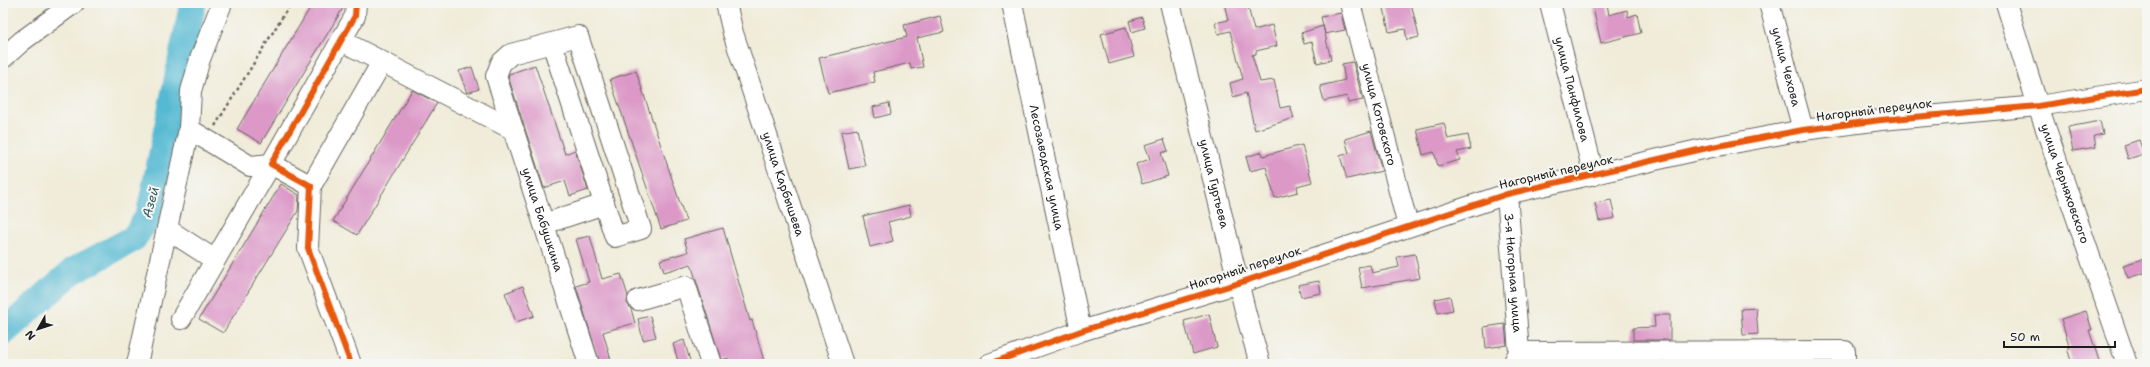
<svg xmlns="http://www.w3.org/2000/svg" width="2150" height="367" viewBox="0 0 2150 367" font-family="'Shantell Sans',sans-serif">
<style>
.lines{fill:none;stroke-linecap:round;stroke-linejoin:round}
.river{stroke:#54b9d3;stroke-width:27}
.building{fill:#dc99c8}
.minor-casing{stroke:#66655e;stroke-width:22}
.path{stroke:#66655e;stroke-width:2.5;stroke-dasharray:3 3;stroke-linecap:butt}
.minor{stroke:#fff;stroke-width:20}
.cycleway-casing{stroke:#f6f6f2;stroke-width:8}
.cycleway{stroke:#e8590c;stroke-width:6}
.labels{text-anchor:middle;stroke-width:4;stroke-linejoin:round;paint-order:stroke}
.street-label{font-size:12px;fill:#1c1c1c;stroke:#f6f6f2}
.water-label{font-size:13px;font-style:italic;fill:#325b65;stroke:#f6f6f2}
</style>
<rect width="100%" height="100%" fill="#f6f6f2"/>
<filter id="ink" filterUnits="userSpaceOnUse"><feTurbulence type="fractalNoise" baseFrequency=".025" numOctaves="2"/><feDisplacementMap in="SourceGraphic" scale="8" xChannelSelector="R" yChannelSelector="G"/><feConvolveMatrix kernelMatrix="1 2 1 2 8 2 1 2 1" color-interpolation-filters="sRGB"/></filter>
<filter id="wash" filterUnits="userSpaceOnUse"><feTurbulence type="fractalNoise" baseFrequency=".012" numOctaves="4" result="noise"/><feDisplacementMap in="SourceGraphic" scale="16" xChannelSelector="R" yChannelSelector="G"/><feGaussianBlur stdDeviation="0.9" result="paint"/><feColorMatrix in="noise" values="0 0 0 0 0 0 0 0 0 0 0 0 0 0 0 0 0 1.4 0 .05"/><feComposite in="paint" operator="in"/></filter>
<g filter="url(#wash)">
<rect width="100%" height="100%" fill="#f0ecd9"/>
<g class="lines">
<polyline class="river" points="3,333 73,271 133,239 149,216 193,3"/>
</g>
<g id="blocks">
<g class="building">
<polygon points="313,3 335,3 343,8 261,143 237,129"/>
<polygon points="1224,3 1247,3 1254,30 1272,25 1277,46 1256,51 1256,54 1252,55 1260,82 1274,80 1280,108 1290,106 1294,118 1255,130 1246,93 1233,97 1230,83 1243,79 1230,31 1218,34 1215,23 1228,20"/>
<polygon points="1383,3 1411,3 1419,37 1407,40 1405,29 1389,32"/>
<polygon points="1607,4 1609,15 1627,10 1628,17 1637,14 1641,33 1601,43 1593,8"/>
<polygon points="1341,13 1345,30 1325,34 1321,17"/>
<polygon points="940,16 944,32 917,38 923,67 911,69 910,63 873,72 875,82 828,93 819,58 907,37 904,25"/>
<polygon points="1142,17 1145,28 1132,32 1129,21"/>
<polygon points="1323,26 1331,60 1317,63 1312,42 1304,44 1301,33"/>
<polygon points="1126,27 1134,57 1109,64 1101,34"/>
<polygon points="1353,62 1363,100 1348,103 1347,96 1324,101 1320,86 1345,80 1342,64"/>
<polygon points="535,65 565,154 575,150 588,190 570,196 565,181 544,188 508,76 509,74"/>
<polygon points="472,67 479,89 467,93 459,71"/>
<polygon points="636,71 686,221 661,229 610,79"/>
<polygon points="412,90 437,103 357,235 333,221"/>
<polygon points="889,103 891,114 875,118 873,107"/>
<polygon points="2100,121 2103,134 2094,136 2096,147 2073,151 2068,127"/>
<polygon points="1444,123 1448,139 1468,135 1471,149 1457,152 1460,160 1438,166 1434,152 1423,155 1417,129"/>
<polygon points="857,129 865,166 849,169 841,132"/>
<polygon points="1371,131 1382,171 1347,179 1340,156 1349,153 1345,139"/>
<polygon points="1164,139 1168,151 1161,153 1168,176 1142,184 1136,164 1150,159 1145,145"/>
<polygon points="2139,140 2144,154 2128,159 2124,145"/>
<polygon points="1302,145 1312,182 1297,186 1298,192 1275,198 1266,167 1250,171 1246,157 1262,152 1263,156"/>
<polygon points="281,184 299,195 298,211 223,333 199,319"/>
<polygon points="1611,200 1615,218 1599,221 1595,203"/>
<polygon points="909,205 911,216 888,222 893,241 870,247 863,216"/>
<polygon points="723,228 750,321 752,320 765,364 729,364 728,358 721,360 691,264 664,272 660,260 688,252 684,239"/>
<polygon points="590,236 602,279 621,274 628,296 627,303 631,309 635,323 603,332 612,364 600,364 576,286 589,282 576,239"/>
<polygon points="1415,254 1420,278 1362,288 1358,267 1370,265 1372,273 1399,267 1397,257"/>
<polygon points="2147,258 2147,272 2128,278 2123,265"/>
<polygon points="1319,281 1321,293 1301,297 1298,285"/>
<polygon points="523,286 534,316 516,322 505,293"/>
<polygon points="1450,296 1453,310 1438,313 1435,299"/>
<polygon points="1756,308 1758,334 1743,335 1741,309"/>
<polygon points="2086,311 2092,330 2089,330 2100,364 2072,364 2067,348 2070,348 2061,319"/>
<polygon points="1209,314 1217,347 1193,354 1184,321"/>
<polygon points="1654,315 1670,315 1670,340 1633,340 1633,328 1655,327"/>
<polygon points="650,316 656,337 643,340 638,319"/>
<polygon points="1505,324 1507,345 1486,348 1484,327"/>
<polygon points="684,340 691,364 679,364 673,344"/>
</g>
</g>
</g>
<g filter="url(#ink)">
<use href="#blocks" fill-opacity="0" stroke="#66655e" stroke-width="1"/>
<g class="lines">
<defs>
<g id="minor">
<path id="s1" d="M726,3L733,33L843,364"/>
<path id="s2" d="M1012,3L1081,331"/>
<path id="s3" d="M1170,3L1246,314L1260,364"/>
<path id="s4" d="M1350,3L1408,226"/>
<path id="s5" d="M1550,3L1594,175"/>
<path id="s6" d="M1769,3L1803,130"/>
<path id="s7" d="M2006,3L2038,106L2127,364"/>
<polyline points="342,41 514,130"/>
<path id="s8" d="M552,43L615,237L641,229L578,36L511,54L501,63L496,76L589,364"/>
<polyline points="3,58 22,41 74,3"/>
<polyline points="311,186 382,62"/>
<path id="s9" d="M1507,194L1519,352L1513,364"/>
<polyline points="544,224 604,204"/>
<polyline points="167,229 215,260"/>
<polyline points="638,300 686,286 710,361"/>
<polyline points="181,319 271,164 250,166 189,129"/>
<polyline points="1519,352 1845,351 1845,364"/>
<polyline points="137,364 189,129 191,91 200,59 222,3"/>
<polyline points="351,364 308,248 311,186 271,164 355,16 356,3"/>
<polyline points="989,364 1081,331 1239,283 1507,194 1707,148 1803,130 1881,120 2038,106 2147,89"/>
</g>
</defs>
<use href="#minor" class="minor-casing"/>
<polyline class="path" points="215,126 291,3"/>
<use href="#minor" class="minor"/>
<defs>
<g id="cycleway">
<polyline points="351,364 308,248 311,186 271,164 355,16 356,3"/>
<polyline points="989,364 1081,331 1239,283 1507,194 1707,148 1803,130 1881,120 2038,106 2147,89"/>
</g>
</defs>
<use href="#cycleway" class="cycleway-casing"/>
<use href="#cycleway" class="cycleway"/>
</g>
</g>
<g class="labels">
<g class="street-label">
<text dy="4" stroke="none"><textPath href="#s6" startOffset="66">улица Чехова</textPath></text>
<text dy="4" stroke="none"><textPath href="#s5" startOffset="89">улица Панфилова</textPath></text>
<text transform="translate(1874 110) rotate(-7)" y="4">Нагорный переулок</text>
<text dy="4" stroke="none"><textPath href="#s4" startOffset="115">улица Котовского</textPath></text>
<text dy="4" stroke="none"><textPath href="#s2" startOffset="168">Лесозаводская улица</textPath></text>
<text transform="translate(1556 172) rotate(-13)" y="4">Нагорный переулок</text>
<text dy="4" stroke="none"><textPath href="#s1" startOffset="190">улица Карбышева</textPath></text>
<text dy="4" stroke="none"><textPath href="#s3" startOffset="186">улица Гуртьева</textPath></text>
<text dy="4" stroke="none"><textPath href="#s7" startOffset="190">улица Черняховского</textPath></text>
<text dy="4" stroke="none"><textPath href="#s8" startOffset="682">улица Бабушкина</textPath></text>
<text transform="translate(1245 268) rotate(-18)" y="4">Нагорный переулок</text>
<text dy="4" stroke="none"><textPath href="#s9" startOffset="79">3-я Нагорная улица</textPath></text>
</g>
<g class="water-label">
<text transform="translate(150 202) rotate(-74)" y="5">Азей</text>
</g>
</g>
<rect width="2150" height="367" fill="none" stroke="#f6f6f2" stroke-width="16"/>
<g transform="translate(38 329) rotate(231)" stroke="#f6f6f2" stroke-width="3" paint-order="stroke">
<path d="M0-3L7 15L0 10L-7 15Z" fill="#1c1c1c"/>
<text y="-6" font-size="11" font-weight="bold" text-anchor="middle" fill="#1c1c1c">N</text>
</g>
<path d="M2004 341v6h111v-6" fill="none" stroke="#1c1c1c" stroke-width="2"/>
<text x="2010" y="341" font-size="12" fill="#1c1c1c" stroke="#f6f6f2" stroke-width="3" paint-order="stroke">50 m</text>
</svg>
